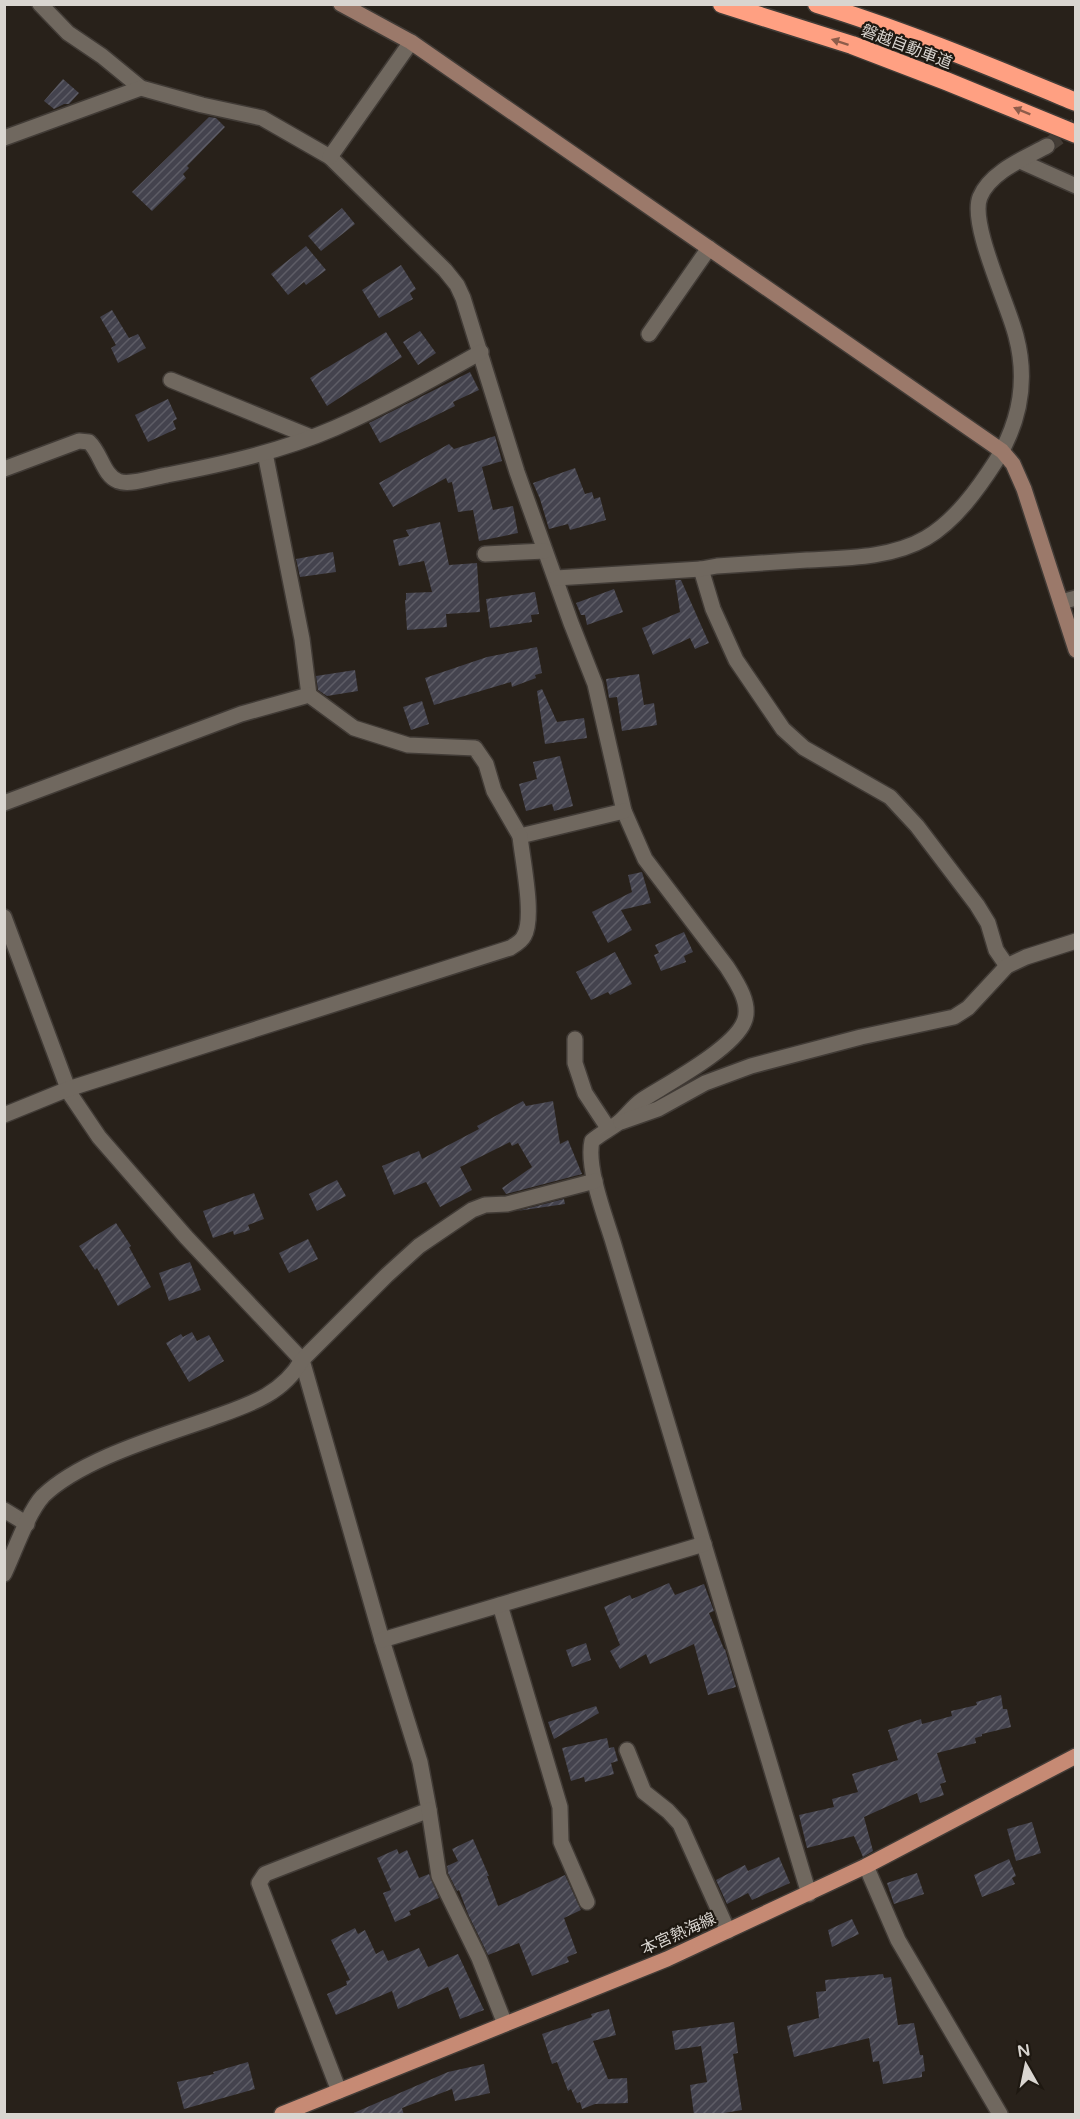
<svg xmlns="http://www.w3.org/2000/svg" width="1080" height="2119" viewBox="0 0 1080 2119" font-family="'Varela Round','Noto Sans JP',sans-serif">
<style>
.building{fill:url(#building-hatch)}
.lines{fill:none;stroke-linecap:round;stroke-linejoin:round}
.street-tunnel{stroke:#433c35;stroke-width:15;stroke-dasharray:15 8;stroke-linecap:butt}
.street-casing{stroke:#413b36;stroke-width:18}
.secondary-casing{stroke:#413b36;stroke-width:18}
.primary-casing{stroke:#413b36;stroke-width:18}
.highway-casing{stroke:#413b36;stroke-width:21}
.street{stroke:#70685f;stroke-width:15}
.secondary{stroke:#9b796a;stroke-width:15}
.primary{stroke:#c68a74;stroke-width:15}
.highway{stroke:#ffa082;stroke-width:18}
.oneway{fill:#8e5c4a}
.labels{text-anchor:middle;stroke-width:4.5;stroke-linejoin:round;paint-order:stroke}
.street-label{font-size:16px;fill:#d9d5d0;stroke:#1e1811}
</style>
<defs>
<pattern id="building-hatch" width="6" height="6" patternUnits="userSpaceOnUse" patternTransform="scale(1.5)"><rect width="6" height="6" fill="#44434e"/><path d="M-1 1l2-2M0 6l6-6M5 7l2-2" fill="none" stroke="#5e5d66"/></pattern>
</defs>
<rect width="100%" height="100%" fill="#28211a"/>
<g class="building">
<polygon points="63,79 79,93 69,104 64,104 54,109 44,101"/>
<polygon points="209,117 216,118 225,127 187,166 189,168 183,174 186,178 152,211 132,192"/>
<polygon points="342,208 355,224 321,251 308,236"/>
<polygon points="306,246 326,270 306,285 304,282 288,295 271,274"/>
<polygon points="401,265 416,289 410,293 413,299 379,318 362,290"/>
<polygon points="112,310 129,338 138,334 146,348 118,363 111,348 116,345 100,317"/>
<polygon points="420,331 436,353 418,365 403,342"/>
<polygon points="386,332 402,357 327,406 310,378"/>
<polygon points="470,372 479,390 453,402 455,406 380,443 369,423"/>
<polygon points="168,399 177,419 173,421 176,429 148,442 135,415"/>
<polygon points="495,436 502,461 482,467 493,510 513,506 518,533 479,541 473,510 458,512 452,482 448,483 446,478 393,507 379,483 449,444 454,449"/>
<polygon points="575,468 585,494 592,492 594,499 600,497 606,520 570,530 568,524 549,529 540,499 533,483"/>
<polygon points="440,522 449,565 477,563 480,612 446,614 447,627 407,630 405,600 406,600 406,593 432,592 424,561 399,566 393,540 409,536 406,530"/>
<polygon points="333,552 336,572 300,577 296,559"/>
<polygon points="675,580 681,580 709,643 695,649 690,638 653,655 642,628 680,612"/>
<polygon points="614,589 623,612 587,625 585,615 581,615 576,603"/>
<polygon points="535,592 539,614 531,615 532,622 490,628 486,599"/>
<polygon points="537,647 542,673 535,675 536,678 512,687 511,682 434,705 425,678 487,657"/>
<polygon points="355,670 358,691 327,696 318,690 316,676"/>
<polygon points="639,674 644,705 654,703 657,725 622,731 617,697 609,698 606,679"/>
<polygon points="542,689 557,722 584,718 587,738 545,744 537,691"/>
<polygon points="422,701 429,724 411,730 403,707"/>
<polygon points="560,756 573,806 554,811 552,804 526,811 519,784 537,779 533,762"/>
<polygon points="642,872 651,903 621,910 632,930 608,943 592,912 632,892 628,875"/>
<polygon points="684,932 693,952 684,956 686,962 661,971 654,955 659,953 655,945"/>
<polygon points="615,952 632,984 610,995 608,992 591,1000 576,972"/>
<polygon points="523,1101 526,1106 553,1101 560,1144 568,1140 582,1174 506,1194 502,1188 532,1167 518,1143 512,1146 510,1142 460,1167 472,1190 440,1207 426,1182 394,1195 382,1166 419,1151 422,1159 479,1129 477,1126"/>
<polygon points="337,1180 346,1196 317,1211 309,1194"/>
<polygon points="254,1193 264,1219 248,1225 250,1230 234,1235 233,1231 213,1238 203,1211"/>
<polygon points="564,1199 565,1204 517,1211"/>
<polygon points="116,1223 131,1246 129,1247 151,1287 118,1306 97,1268 95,1270 79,1246"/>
<polygon points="308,1239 318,1259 289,1273 279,1253"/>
<polygon points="190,1262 201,1290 169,1301 159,1273"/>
<polygon points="192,1332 197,1341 209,1335 224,1361 189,1382 166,1343 181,1334 183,1337"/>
<polygon points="669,1583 675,1595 704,1584 714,1611 709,1613 724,1649 725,1649 736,1687 708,1695 694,1644 650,1664 646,1654 620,1669 610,1651 620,1645 604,1607 630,1595 632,1599"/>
<polygon points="586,1643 591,1660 572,1667 566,1650"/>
<polygon points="1001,1695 1003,1709 1007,1709 1011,1727 982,1734 982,1736 975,1738 976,1743 937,1753 946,1782 940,1784 944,1795 920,1803 917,1793 864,1817 873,1851 863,1857 854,1836 807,1848 799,1815 834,1807 832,1799 858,1792 852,1774 898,1760 888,1730 921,1719 922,1724 952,1716 951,1711 977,1705 976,1702"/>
<polygon points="596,1706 599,1713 554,1739 548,1722"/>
<polygon points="607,1738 609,1748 614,1747 618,1761 611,1763 614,1774 585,1782 584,1777 571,1781 562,1748"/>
<polygon points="1032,1822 1041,1853 1016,1861 1007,1829"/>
<polygon points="473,1839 489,1876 487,1876 498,1906 565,1875 581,1910 564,1918 577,1953 567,1957 569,1962 532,1976 519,1943 488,1955 468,1914 459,1890 457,1891 448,1873 447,1866 458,1861 452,1849"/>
<polygon points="397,1849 399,1854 407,1850 419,1878 429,1874 439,1898 409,1911 411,1915 395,1922 383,1893 391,1890 377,1858"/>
<polygon points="779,1857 790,1883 752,1900 748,1893 727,1904 716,1880 745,1865 748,1871"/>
<polygon points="1009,1859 1016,1876 1012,1878 1015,1884 982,1897 974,1875"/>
<polygon points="917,1873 924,1894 894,1904 887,1883"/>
<polygon points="852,1919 859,1934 832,1947 828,1930"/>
<polygon points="355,1928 358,1934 365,1930 376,1954 383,1950 388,1961 419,1948 428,1967 458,1954 484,2010 460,2019 448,1987 398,2009 392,1991 336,2015 327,1994 347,1985 346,1981 350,1980 331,1940"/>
<polygon points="883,1974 884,1978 891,1977 898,2025 914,2023 920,2055 923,2055 925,2071 922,2072 922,2077 883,2084 879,2061 873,2062 869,2038 794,2057 787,2026 819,2018 816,1992 826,1991 825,1980"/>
<polygon points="609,2009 616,2035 593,2041 608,2079 627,2078 628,2103 595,2104 582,2109 580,2102 577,2103 571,2089 568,2091 557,2062 552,2064 542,2034 592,2017 591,2014"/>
<polygon points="734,2022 738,2053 733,2054 742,2110 712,2115 694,2115 690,2085 707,2082 701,2046 675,2050 672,2031"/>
<polygon points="248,2062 255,2089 184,2109 177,2082 214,2074 213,2072"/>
<polygon points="484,2064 490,2093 455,2101 452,2089 402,2108 404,2115 349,2115 448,2072"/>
</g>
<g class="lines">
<polyline class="street-tunnel" points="1047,146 1076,125"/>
<defs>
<g id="street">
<path d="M40,4L68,33L102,56L141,88L202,105L262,118L330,157L445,270L457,285L463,298L517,472L571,623L595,684L624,811L645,859L727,967C736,981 752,1004 744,1022C733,1049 667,1084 642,1100C633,1106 627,1116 618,1123C610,1129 600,1134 592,1141C586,1167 605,1216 613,1242L809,1894"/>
<polyline points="4,138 141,88"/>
<polyline points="330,157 411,42"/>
<polyline points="1020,161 1076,186"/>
<polyline points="649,334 709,248"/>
<polyline points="171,380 311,437"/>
<polyline points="265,453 302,639 309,695"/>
<path d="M4,469L79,441L89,442C101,453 103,475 118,481C129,486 155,477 167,475C224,464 282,451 335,428C385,406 433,379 481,352"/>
<polyline points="485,554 545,551"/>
<polyline points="701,569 713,609 736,660 783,729 804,748 890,797 917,826 977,905 988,923 996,950 1007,966"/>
<path d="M556,578L701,569L717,566C747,564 777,562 807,560C846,558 892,558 926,538C955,521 978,489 996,461C1020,422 1028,381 1016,336C1009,306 969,224 980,197C990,172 1025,158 1047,146"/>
<polyline points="1061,602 1076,598"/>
<polyline points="4,803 241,714 309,695 354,728 408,745 475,748 486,764 494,791 520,836 624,811"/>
<polyline points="4,917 70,1094 99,1137 186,1237 302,1360 382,1640 420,1762 429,1810 265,1874 259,1883 339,2091"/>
<polyline points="575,1039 575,1063 585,1093 608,1128"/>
<path d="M4,1115L68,1089L510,948C515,945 522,941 524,936C535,918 522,858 520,836"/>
<polyline points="621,1122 658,1109 705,1083 751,1066 861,1037 954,1017 968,1008 1007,966 1026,957 1076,941"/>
<polyline points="4,1510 27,1524"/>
<path d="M4,1574C14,1553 28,1512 43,1496C81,1459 162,1436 212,1418C248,1405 282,1395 302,1360L387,1275L419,1246L472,1210L485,1205L507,1204L595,1181"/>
<polyline points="500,1605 560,1807 561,1842 587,1902"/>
<polyline points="382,1640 704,1544"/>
<polyline points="627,1750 644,1792 668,1811 680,1824 728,1931"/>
<polyline points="429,1810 439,1876 479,1958 505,2024"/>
<polyline points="866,1866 898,1940 1000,2114"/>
</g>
<polyline id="secondary" points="341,4 411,42 1002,451 1013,464 1024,489 1076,650"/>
<polyline id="primary" points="282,2114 667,1959 866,1866 1076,1756"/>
<g id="highway">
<polyline points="722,4 852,45 946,81 1076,134"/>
<path d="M817,4C905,31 991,67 1076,102"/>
</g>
</defs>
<use href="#street" class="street-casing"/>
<use href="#secondary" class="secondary-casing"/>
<use href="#primary" class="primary-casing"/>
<use href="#highway" class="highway-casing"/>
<use href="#street" class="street"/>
<use href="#secondary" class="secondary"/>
<use href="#primary" class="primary"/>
<use href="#highway" class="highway"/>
</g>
<defs><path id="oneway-solid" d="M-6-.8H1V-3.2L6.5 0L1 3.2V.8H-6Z" transform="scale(1.5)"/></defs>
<g class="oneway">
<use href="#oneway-solid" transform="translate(840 42) rotate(-162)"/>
<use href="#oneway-solid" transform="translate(1022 111) rotate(-158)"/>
</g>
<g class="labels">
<g class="street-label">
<text transform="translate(907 46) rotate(21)" y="6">磐越自動車道</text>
<text transform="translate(678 1933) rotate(-24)" y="6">本宮熱海線</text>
</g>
</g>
<rect width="1080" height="2119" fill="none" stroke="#d9d5d0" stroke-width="12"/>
<g transform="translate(1026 2065) rotate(351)" stroke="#1e1811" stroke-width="4.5" paint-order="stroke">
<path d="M0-4.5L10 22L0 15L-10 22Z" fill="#d9d5d0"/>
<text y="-9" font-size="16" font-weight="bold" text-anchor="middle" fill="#d9d5d0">N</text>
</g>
</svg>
